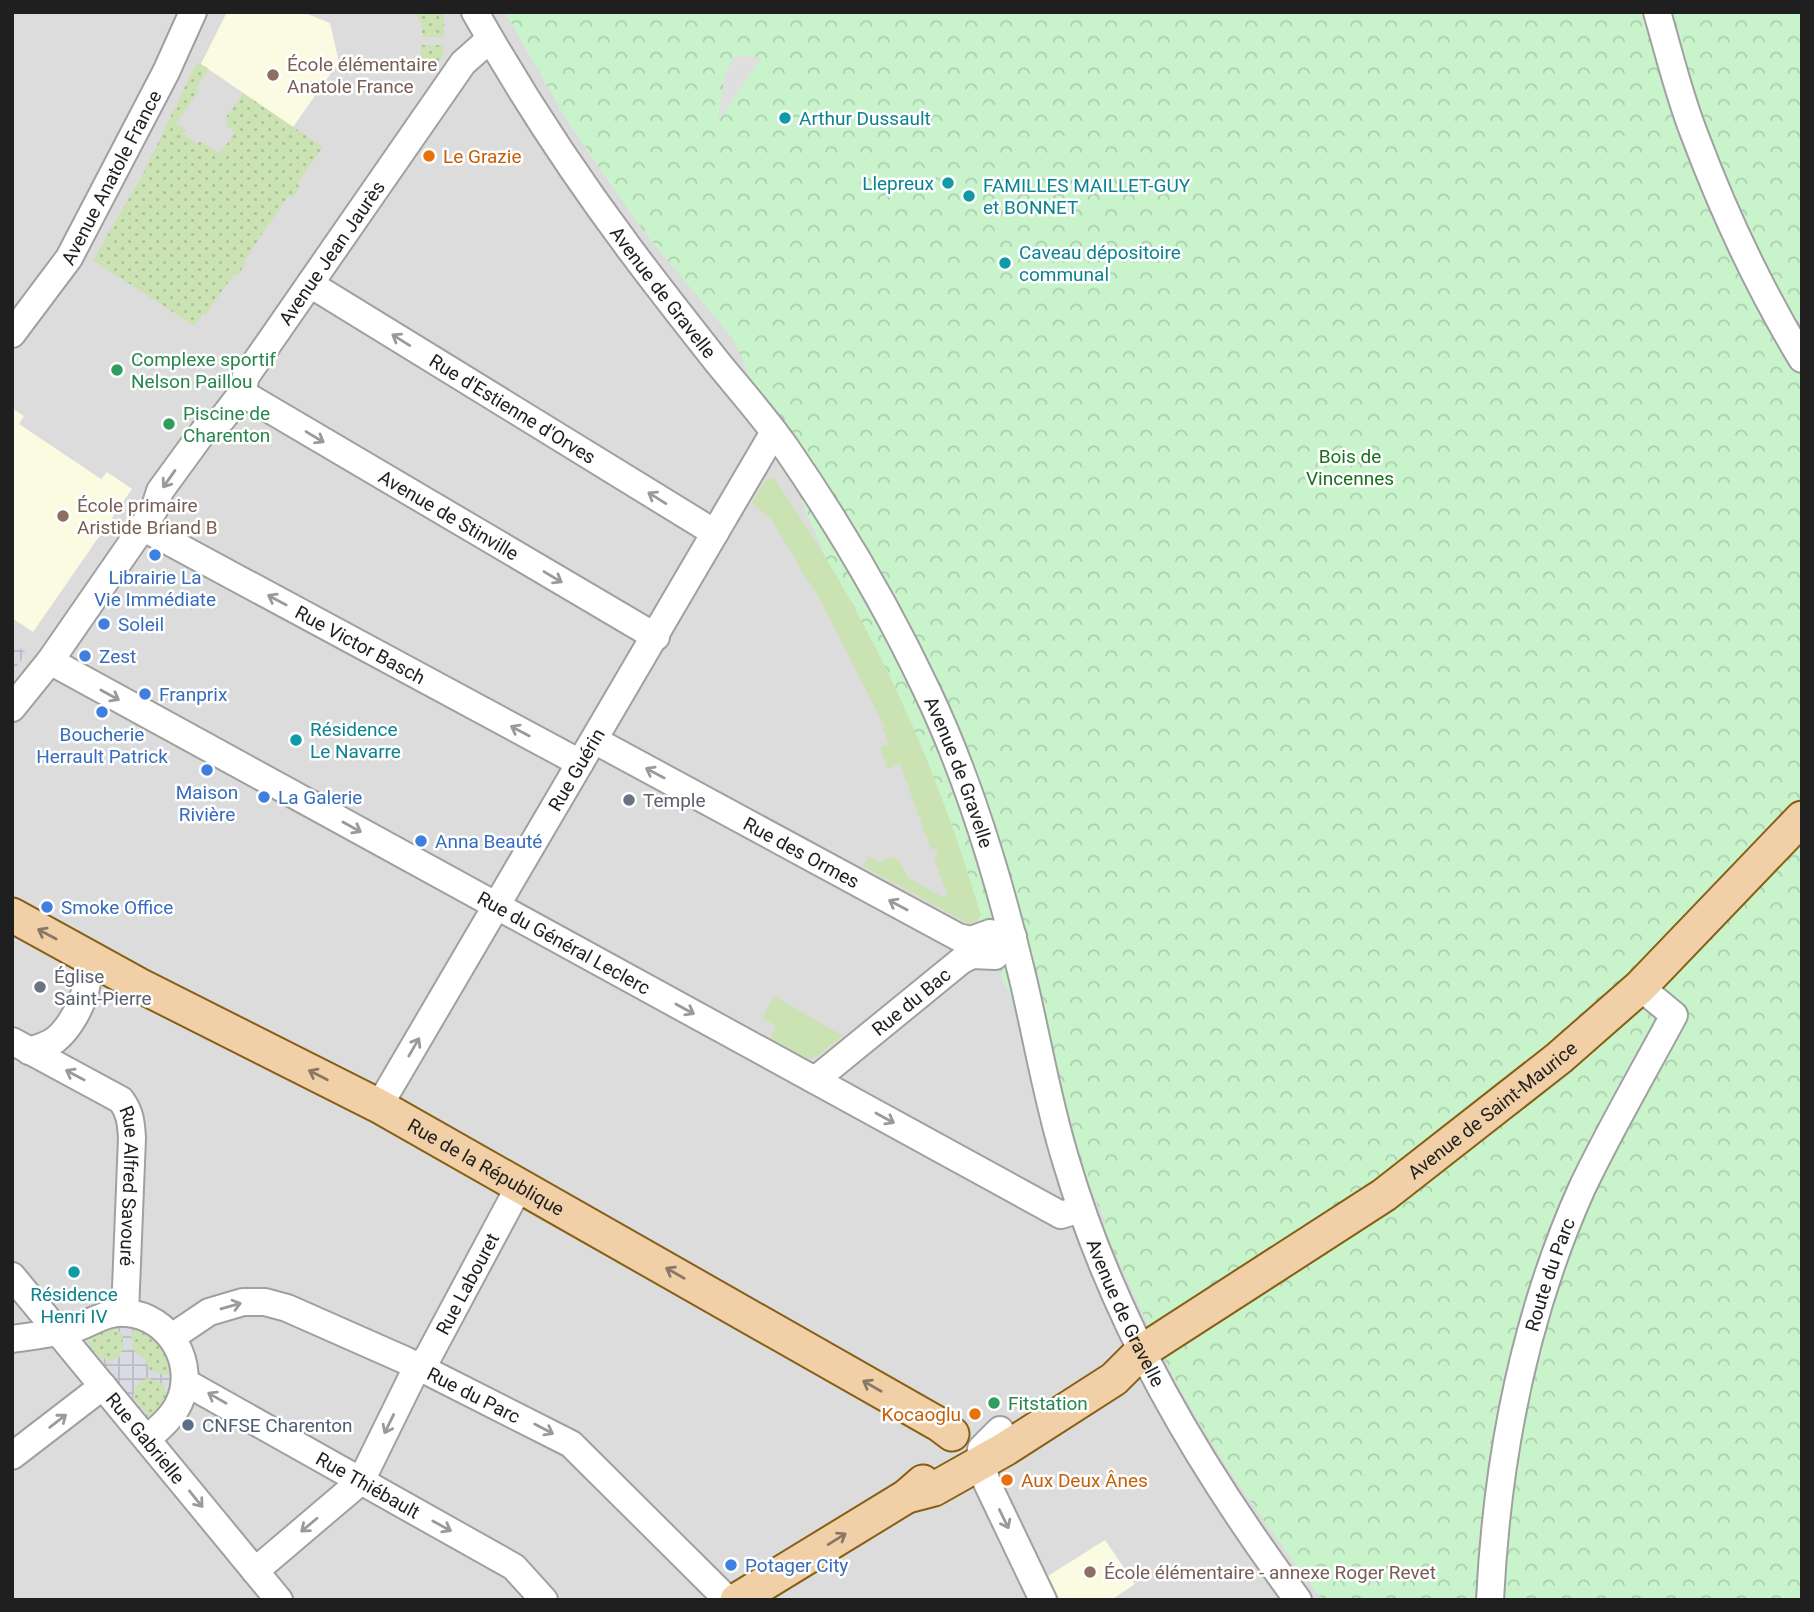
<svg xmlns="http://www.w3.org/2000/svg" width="1814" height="1612" viewBox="0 0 1814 1612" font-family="Roboto,sans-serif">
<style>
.residential{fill:#dcdcdc}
.education{fill:#fbfbe2}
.grass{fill:url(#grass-dots)}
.park{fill:url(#park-crowns)}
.garden{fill:#cbe2b2}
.parking{fill:#dfdfdf}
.plaza{fill:url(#plaza-grid);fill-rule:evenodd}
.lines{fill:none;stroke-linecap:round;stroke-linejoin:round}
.minor-casing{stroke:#a0a0a0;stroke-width:30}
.major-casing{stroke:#875e12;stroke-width:37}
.minor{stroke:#fff;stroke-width:26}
.major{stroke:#f1d0a8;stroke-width:33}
.oneway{stroke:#9a9a9a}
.oneway2{stroke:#887864}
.education-dot{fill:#8d6e63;stroke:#fff;stroke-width:2.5}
.culture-dot{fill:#0f9aa8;stroke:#fff;stroke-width:2.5}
.food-dot{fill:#e8710a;stroke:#fff;stroke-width:2.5}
.leisure-dot{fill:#2e9e5b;stroke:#fff;stroke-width:2.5}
.shop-dot{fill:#3f7fe0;stroke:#fff;stroke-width:2.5}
.worship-dot{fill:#6b7280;stroke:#fff;stroke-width:2.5}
.service-dot{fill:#5c6f8a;stroke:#fff;stroke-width:2.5}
.labels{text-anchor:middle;stroke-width:5;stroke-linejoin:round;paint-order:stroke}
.education-label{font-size:19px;fill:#785e54;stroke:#fff;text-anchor:start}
.culture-label{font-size:19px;fill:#0d838f;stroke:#fff;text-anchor:start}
.food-label{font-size:19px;fill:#c56008;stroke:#fff;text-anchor:start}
.street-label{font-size:19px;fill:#1f1f1f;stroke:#fff}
.leisure-label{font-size:19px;fill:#27864d;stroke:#fff;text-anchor:start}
.park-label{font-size:19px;fill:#19711e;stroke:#fff}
.shop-label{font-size:19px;fill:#366cbe;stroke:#fff;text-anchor:start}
.worship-label{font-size:19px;fill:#5b616d;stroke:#fff;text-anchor:start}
.service-label{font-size:19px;fill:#4e5e75;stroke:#fff;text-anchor:start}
</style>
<defs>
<pattern id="grass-dots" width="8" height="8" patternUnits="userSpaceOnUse" patternTransform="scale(1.75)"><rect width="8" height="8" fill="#cbe2b2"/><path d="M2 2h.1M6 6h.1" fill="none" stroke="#aec199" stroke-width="1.8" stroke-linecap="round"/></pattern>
<pattern id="park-crowns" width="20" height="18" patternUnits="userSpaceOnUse" patternTransform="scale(1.75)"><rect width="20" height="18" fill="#c8f3cb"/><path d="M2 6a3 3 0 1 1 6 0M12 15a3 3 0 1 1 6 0" fill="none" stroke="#abd0ae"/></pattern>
<pattern id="plaza-grid" width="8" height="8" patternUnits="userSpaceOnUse" patternTransform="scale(1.75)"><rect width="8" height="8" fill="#dadae4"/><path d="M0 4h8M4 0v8" fill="none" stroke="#bbbbc3"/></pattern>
</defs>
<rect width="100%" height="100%" fill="#eeebe6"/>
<polygon class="residential" points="12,12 505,12 568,122 642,229 741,348 1113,1221 1104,1227 1148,1325 1194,1412 1241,1488 1322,1600 12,1600"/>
<g class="education">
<polygon points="227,12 302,12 330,23 339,62 293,127 201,64"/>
<polygon points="12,408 24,416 19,424 101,479 107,472 132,489 33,632 12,618"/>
<polygon points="1105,1540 1135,1584 1111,1600 1060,1600 1048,1576"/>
</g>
<g class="grass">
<polygon points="415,12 444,12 444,37 422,37 422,25"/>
<polygon points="421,45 444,45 442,57 435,67 421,67"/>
<polygon points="197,62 209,69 196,88 199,91 176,123 185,130 183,134 197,144 200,141 220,154 235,132 226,125 228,122 225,119 243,93 323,147 297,184 300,187 292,198 288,196 244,261 246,263 238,275 235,273 205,315 203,314 194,326 93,260 143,174"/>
<path d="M113,1326L117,1332L122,1333L124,1350C109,1373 99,1357 87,1342L89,1340L88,1333Z"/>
<path d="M136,1327C157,1337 166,1350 172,1371L166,1376L149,1370L146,1362L132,1350L131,1332Z"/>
<polygon points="147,1378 164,1384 164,1386 171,1395 160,1414 149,1417 133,1398 135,1386"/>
</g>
<path class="park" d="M505,12H1802V1600H1322C1276,1538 1230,1476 1192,1410C1158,1351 1131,1288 1103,1226L1106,1224L734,340L642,229L568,122Z"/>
<g class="garden">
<path d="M774,478C870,618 933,753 981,916L971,925L863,866L868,857L878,862L893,857L899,860L908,878L943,897L947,894L934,858L938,854L936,849H931L900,764L888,769L880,747L889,744L883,728L885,727L815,590L799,568L800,567L771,519L752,503L766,479Z"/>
<polygon points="774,996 779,999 843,1036 816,1057 808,1059 770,1038 776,1026 762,1018"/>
</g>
<polygon class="parking" points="754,56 761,58 718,122 725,72 734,57"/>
<g class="plaza">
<polygon points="12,643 27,653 12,672"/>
<path d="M113,1322L131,1323L152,1332L167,1349L172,1359L175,1388L170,1404L156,1422L147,1423L79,1340L86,1331ZM108,1325H118V1328H114L122,1334L124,1350L121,1351L122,1355L116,1359L107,1362L104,1358L101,1360L87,1342L89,1333ZM131,1326L148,1333L161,1344L170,1361L172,1371L166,1376L150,1370L144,1359L132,1349L131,1332L135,1330L130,1328ZM147,1378L164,1384L165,1391L171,1395L166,1406L157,1417L147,1415L133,1399L135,1387Z"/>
</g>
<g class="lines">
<defs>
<g id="minor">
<path id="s1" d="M475,12C521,94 573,173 629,248C658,287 688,325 718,363C741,391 765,418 786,448C839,525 887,606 927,691C970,781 999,879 1022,975C1037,1037 1047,1100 1066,1161C1114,1323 1198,1465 1298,1600"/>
<path d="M1657,12C1669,53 1679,96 1695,136C1724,213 1759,288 1802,359"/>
<path id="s2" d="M310,284L715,533"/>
<path id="s3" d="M12,334L69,258L166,72L193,12"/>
<path id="s4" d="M242,393L656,637"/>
<path id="s5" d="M142,527L580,763"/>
<path id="s6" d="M50,661L1061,1215L1081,1209"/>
<path id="s7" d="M12,708L50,661L131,544L154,510L160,491L203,432L222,419L242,393L246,376L463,63L490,39"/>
<path id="s8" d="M594,740L958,937L971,940L990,933L1013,937"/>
<path id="s9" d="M12,1041L121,1100C130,1112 131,1122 132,1138L125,1313"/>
<path d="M29,1051C38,1048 47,1046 55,1040C75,1025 99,976 82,953"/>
<path id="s10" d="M815,1080L962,960L972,955L995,956L1013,937"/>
<path id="s11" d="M379,1106L774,432"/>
<path id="s12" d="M12,1276L279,1600"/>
<path id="s13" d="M172,1337L209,1312L243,1302H265L287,1308L407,1361L571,1444L728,1600"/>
<path d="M12,1339C29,1336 61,1333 76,1328C93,1322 107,1311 126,1313C170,1316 197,1364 179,1403C172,1418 158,1429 147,1439"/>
<path id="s14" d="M185,1382L514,1567L544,1600"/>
<polyline points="1000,1430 981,1449 980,1456 987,1483 1043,1600"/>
<polyline points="12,1456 103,1386"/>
<path id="s15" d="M255,1571L361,1481L417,1367L428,1357L520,1185"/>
<path id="s16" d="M1490,1600C1497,1459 1524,1317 1582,1188C1610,1129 1643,1073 1674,1015L1640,987"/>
</g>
<g id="major">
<path id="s17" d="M12,915L139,985L379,1106L940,1425L952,1434"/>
<path id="s18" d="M907,1496L934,1489L1005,1449L1114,1379L1141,1352L1384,1195L1559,1058L1640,987L1802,818"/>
<polyline points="737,1600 907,1496 923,1482"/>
</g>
</defs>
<use href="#minor" class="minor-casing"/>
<use href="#major" class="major-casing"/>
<use href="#minor" class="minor"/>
<use href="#major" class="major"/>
</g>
<defs><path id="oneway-shaft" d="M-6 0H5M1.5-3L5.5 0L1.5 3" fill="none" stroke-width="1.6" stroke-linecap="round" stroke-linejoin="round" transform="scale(1.75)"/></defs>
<g class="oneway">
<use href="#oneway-shaft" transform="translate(401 340) rotate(-148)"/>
<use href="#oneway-shaft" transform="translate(315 437) rotate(31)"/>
<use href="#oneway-shaft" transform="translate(169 479) rotate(125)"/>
<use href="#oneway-shaft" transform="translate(657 498) rotate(-148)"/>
<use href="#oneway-shaft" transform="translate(553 577) rotate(31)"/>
<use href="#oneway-shaft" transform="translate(277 600) rotate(-152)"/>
<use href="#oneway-shaft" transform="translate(110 695) rotate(29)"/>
<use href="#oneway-shaft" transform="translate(520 731) rotate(-152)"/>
<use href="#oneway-shaft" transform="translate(655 773) rotate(-152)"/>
<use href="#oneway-shaft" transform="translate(352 827) rotate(29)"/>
<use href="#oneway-shaft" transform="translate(898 905) rotate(-152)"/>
<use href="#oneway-shaft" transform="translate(685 1009) rotate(29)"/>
<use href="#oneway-shaft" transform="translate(414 1047) rotate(-60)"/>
<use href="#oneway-shaft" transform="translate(75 1075) rotate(-152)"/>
<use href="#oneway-shaft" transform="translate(885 1118) rotate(29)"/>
<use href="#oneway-shaft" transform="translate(231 1306) rotate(-16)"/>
<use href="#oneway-shaft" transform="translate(217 1398) rotate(-150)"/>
<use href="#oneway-shaft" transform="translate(58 1421) rotate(-38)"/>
<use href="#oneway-shaft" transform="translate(389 1424) rotate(116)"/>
<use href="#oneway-shaft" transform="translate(544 1429) rotate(28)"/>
<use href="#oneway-shaft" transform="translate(196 1499) rotate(51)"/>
<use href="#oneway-shaft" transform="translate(1004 1519) rotate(64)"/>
<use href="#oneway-shaft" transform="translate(309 1525) rotate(140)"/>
<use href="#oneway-shaft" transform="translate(442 1526) rotate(29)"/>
</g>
<g class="oneway2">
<use href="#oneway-shaft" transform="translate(47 934) rotate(-152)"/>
<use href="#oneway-shaft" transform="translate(318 1075) rotate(-153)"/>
<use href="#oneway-shaft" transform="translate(675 1273) rotate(-150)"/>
<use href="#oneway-shaft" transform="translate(872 1386) rotate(-150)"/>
<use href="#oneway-shaft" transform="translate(837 1539) rotate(-32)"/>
</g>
<g class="education-dot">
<circle cx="273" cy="75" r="7"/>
<circle cx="63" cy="516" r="7"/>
<circle cx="1090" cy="1572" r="7"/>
</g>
<g class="culture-dot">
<circle cx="785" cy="118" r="7"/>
<circle cx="948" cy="183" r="7"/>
<circle cx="969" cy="196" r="7"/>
<circle cx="1005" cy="263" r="7"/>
<circle cx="296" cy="740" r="7"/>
<circle cx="74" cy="1272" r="7"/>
</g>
<g class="food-dot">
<circle cx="429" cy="156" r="7"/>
<circle cx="975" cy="1414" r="7"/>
<circle cx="1007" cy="1480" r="7"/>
</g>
<g class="leisure-dot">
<circle cx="117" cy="370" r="7"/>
<circle cx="169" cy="424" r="7"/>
<circle cx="994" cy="1403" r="7"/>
</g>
<g class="shop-dot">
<circle cx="155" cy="555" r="7"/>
<circle cx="104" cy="624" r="7"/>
<circle cx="85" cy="656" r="7"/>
<circle cx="145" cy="694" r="7"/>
<circle cx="102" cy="712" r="7"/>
<circle cx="207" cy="770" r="7"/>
<circle cx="264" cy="797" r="7"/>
<circle cx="421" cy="841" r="7"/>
<circle cx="47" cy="907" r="7"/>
<circle cx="731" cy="1565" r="7"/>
</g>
<g class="worship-dot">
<circle cx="629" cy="800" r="7"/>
<circle cx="40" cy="987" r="7"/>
</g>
<circle class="service-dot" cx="188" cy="1425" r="7"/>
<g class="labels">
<g class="education-label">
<text x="287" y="71">École élémentaire<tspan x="287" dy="22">Anatole France</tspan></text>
<text x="77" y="512">École primaire<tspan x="77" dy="22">Aristide Briand B</tspan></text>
<text x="1104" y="1579">École élémentaire - annexe Roger Revet</text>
</g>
<g class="culture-label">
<text x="799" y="125">Arthur Dussault</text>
<text x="934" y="190" text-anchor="end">Llepreux</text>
<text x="983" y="192">FAMILLES MAILLET-GUY<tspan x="983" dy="22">et BONNET</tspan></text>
<text x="1019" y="259">Caveau dépositoire<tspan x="1019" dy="22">communal</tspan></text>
<text x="310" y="736">Résidence<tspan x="310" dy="22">Le Navarre</tspan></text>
<text x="74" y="1301" text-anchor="middle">Résidence<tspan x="74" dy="22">Henri IV</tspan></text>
</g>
<g class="food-label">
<text x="443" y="163">Le Grazie</text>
<text x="961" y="1421" text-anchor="end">Kocaoglu</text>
<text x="1021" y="1487">Aux Deux Ânes</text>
</g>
<g class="street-label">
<text dy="7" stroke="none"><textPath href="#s3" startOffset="186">Avenue Anatole France</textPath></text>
<text dy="7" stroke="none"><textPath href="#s7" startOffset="560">Avenue Jean Jaurès</textPath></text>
<text dy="7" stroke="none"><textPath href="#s1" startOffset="338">Avenue de Gravelle</textPath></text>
<text dy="7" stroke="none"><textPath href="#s2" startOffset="238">Rue d'Estienne d'Orves</textPath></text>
<text dy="7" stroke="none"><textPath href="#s4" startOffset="240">Avenue de Stinville</textPath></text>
<text dy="7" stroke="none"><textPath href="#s5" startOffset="248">Rue Victor Basch</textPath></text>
<text dy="7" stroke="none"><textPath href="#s11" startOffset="390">Rue Guérin</textPath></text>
<text dy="7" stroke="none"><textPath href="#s1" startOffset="905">Avenue de Gravelle</textPath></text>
<text dy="7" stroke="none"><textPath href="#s8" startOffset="236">Rue des Ormes</textPath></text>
<text dy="7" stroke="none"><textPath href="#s6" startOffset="586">Rue du Général Leclerc</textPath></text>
<text dy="7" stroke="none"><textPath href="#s10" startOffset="124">Rue du Bac</textPath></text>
<text dy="7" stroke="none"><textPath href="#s18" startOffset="704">Avenue de Saint-Maurice</textPath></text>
<text dy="7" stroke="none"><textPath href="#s17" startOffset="537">Rue de la République</textPath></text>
<text dy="7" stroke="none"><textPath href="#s9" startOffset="212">Rue Alfred Savouré</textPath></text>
<text dy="7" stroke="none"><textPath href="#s16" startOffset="332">Route du Parc</textPath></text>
<text dy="7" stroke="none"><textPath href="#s15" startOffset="364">Rue Labouret</textPath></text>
<text dy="7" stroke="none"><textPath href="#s1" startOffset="1472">Avenue de Gravelle</textPath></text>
<text dy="7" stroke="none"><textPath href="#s13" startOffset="331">Rue du Parc</textPath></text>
<text dy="7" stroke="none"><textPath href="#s12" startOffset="210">Rue Gabrielle</textPath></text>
<text dy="7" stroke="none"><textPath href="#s14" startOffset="210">Rue Thiébault</textPath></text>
</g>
<g class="leisure-label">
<text x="131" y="366">Complexe sportif<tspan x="131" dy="22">Nelson Paillou</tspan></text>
<text x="183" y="420">Piscine de<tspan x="183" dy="22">Charenton</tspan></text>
<text x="1008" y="1410">Fitstation</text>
</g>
<g class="park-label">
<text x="1350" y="463">Bois de<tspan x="1350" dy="22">Vincennes</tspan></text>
</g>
<g class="shop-label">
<text x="155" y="584" text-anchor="middle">Librairie La<tspan x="155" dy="22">Vie Immédiate</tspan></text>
<text x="118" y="631">Soleil</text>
<text x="99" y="663">Zest</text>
<text x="159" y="701">Franprix</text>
<text x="102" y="741" text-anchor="middle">Boucherie<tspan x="102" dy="22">Herrault Patrick</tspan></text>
<text x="207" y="799" text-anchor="middle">Maison<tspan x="207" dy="22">Rivière</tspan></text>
<text x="278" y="804">La Galerie</text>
<text x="435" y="848">Anna Beauté</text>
<text x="61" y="914">Smoke Office</text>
<text x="745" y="1572">Potager City</text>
</g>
<g class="worship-label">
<text x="643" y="807">Temple</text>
<text x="54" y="983">Église<tspan x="54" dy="22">Saint-Pierre</tspan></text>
</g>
<g class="service-label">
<text x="202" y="1432">CNFSE Charenton</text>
</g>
</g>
<rect width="1814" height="1612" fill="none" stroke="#1f1f1f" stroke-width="28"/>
</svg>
